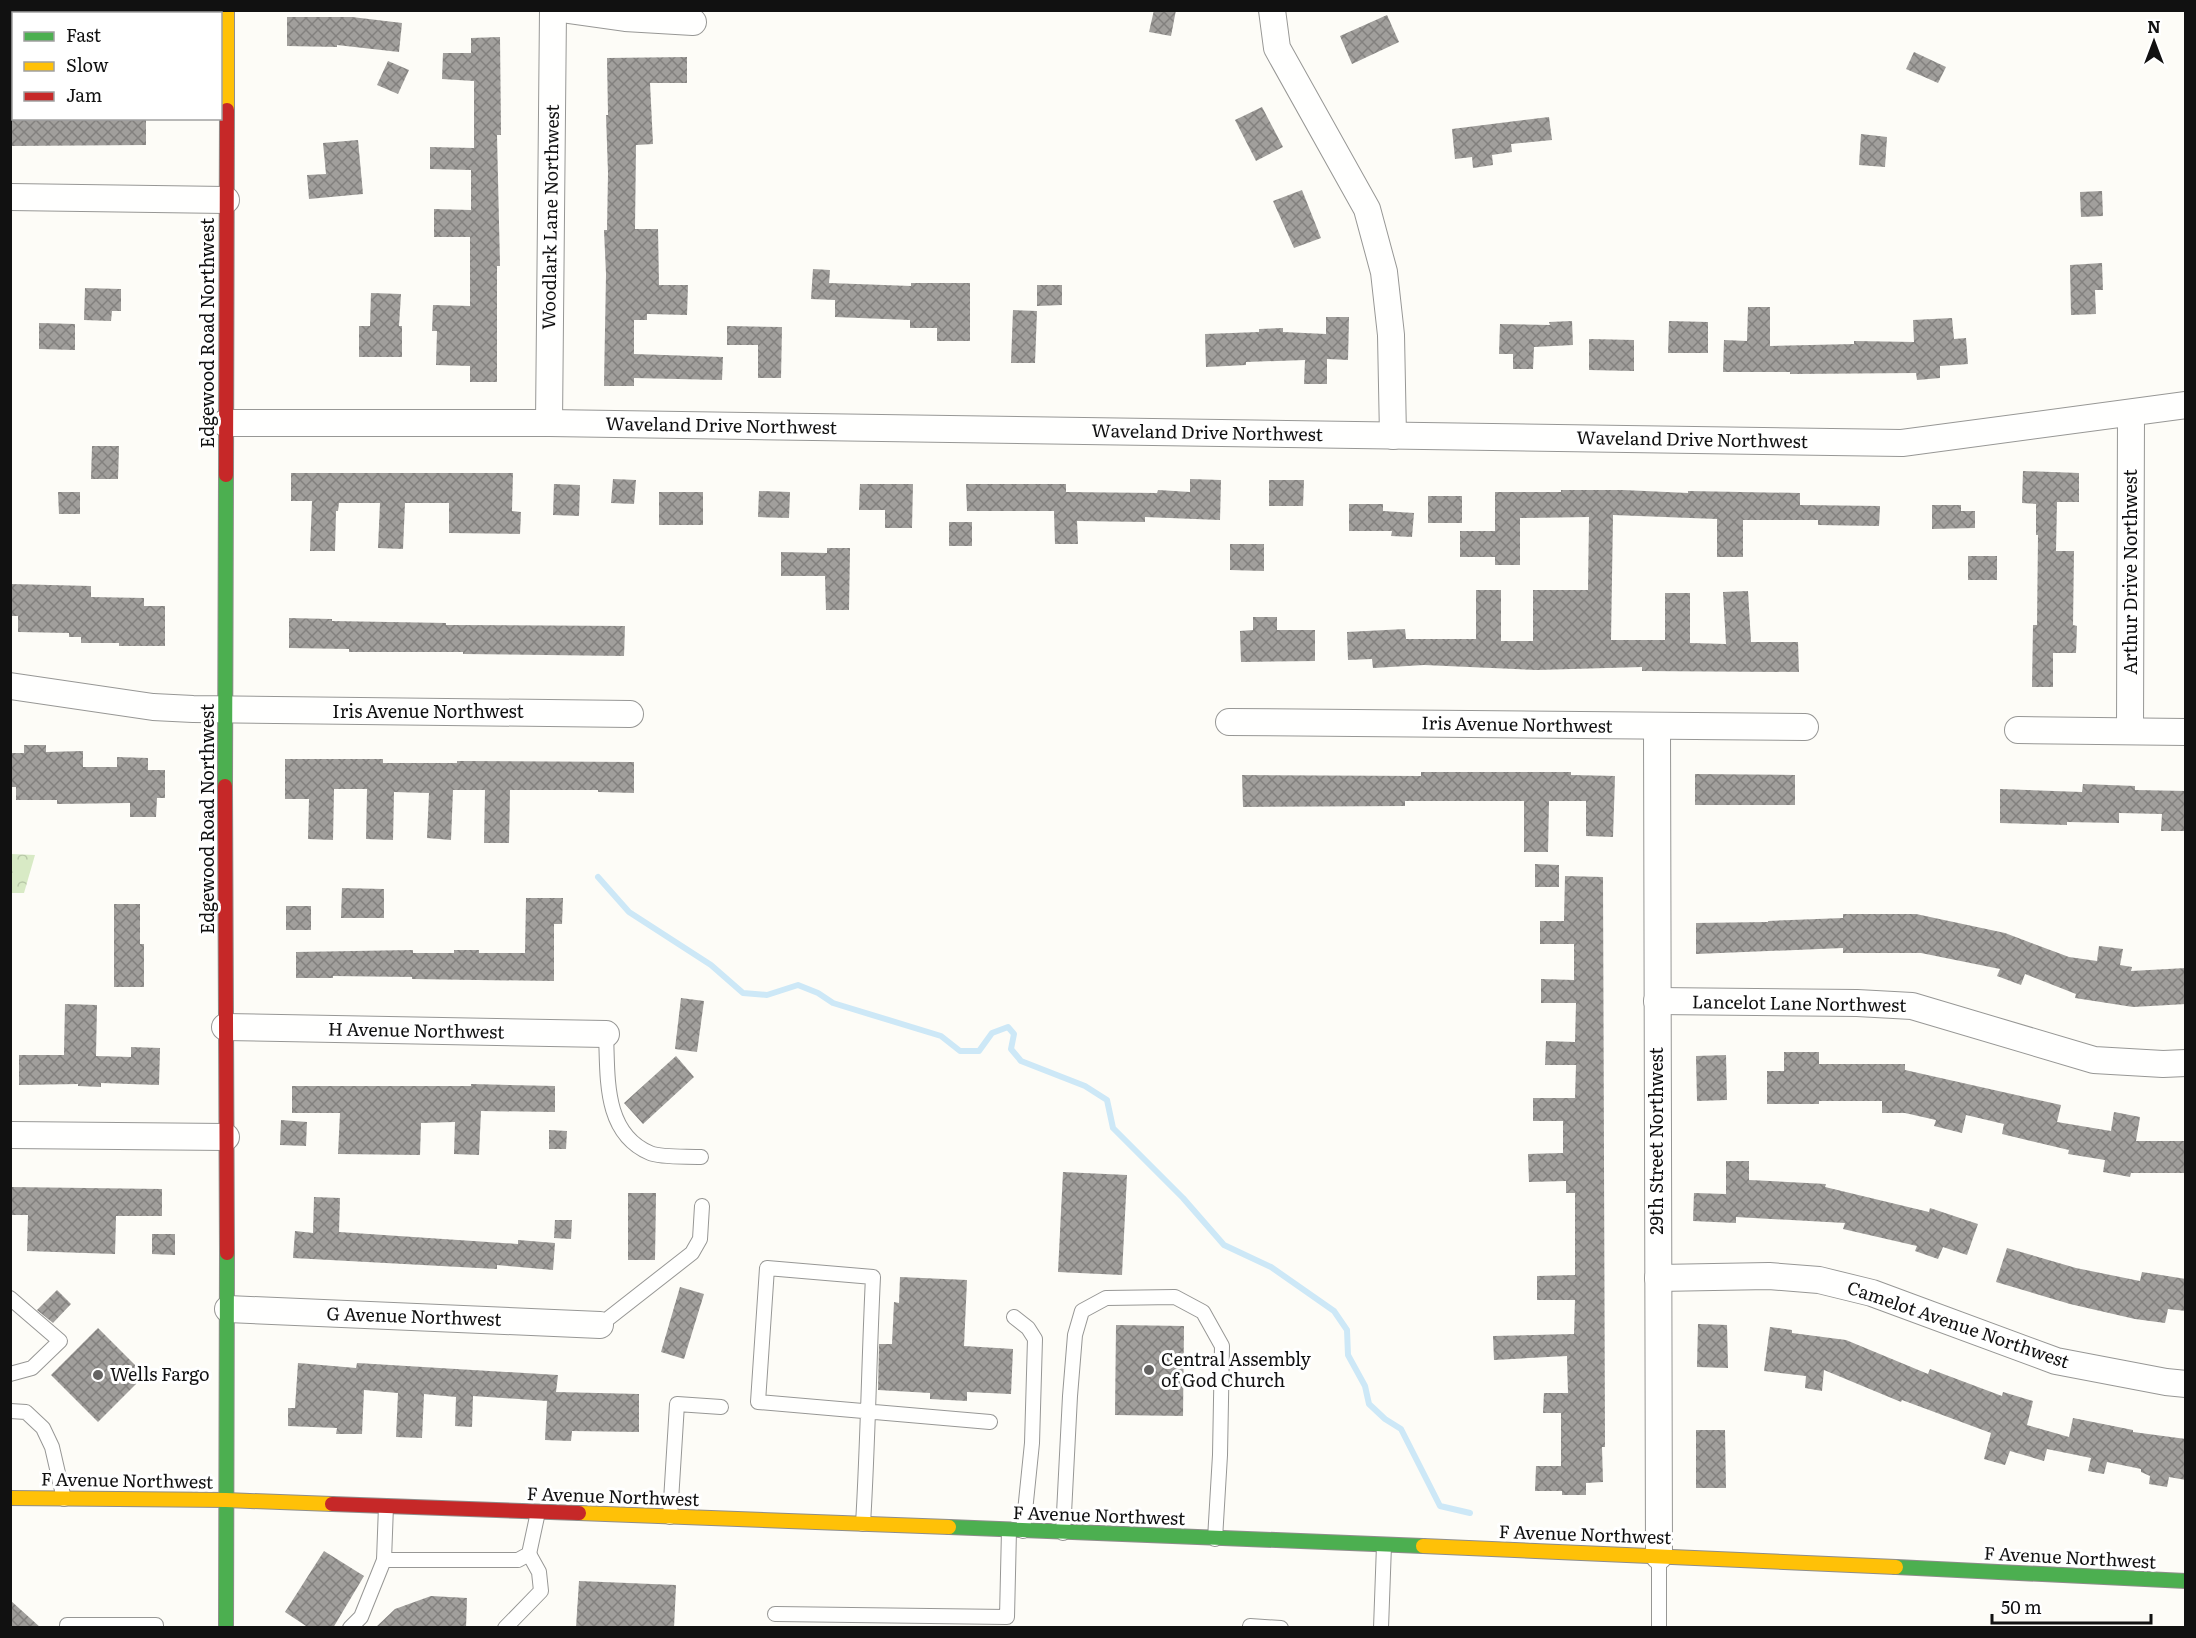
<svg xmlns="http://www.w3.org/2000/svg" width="2196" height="1638" viewBox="0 0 2196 1638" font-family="Literata,serif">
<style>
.forest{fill:url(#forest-crowns)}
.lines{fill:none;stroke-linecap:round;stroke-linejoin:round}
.stream{stroke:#cde8f7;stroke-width:6}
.building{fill:url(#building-cross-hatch)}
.lane-casing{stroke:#979795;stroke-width:16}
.street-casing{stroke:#979795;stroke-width:28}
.fast-casing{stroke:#8e8d8b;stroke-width:16}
.slow-casing{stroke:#8e8d8b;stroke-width:16}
.jam-casing{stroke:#8e8d8b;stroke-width:16}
.lane{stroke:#fffffe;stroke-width:14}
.street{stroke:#fffffe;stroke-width:26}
.fast{stroke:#4caf50;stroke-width:14}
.slow{stroke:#ffc107;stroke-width:14}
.jam{stroke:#c62828;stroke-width:14}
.poi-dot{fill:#646362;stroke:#fff;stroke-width:2}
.labels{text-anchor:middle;stroke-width:6;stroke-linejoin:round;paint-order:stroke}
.street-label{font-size:18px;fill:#111;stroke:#fff}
.poi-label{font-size:18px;fill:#111;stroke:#fff;text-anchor:start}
</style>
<defs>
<pattern id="forest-crowns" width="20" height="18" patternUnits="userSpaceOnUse" patternTransform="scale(1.5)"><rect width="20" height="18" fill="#d8eac5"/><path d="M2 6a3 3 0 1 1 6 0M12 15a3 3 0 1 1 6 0" fill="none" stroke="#b8c8a8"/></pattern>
<pattern id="building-cross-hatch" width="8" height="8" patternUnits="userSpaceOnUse" patternTransform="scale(1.5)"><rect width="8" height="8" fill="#a19f9c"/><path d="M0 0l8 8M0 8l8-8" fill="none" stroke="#82807e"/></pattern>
</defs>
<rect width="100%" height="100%" fill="#fdfcf7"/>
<polygon class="forest" points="11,854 35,855 24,893 11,893"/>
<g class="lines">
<polyline class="stream" points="598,877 629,912 711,965 743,993 767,995 798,985 818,993 833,1003 941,1036 960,1051 979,1051 992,1033 1008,1027 1014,1034 1011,1049 1021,1061 1085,1086 1107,1100 1113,1128 1183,1198 1224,1245 1271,1267 1334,1311 1347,1330 1348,1355 1365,1386 1369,1404 1385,1419 1401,1429 1440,1506 1470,1513"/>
</g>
<g class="building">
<polygon points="1154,10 1176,10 1171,36 1149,32"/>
<polygon points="1387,15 1399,42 1352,64 1340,36"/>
<polygon points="287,17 352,17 402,23 399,52 337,45 337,47 287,46"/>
<polygon points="500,37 501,135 497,135 500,266 497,266 497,382 470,382 470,366 436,365 437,331 432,331 433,305 470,306 470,237 434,237 434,209 471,210 471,170 430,169 430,147 474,148 474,81 442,79 443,53 471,53 471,38"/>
<polygon points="1914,52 1946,67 1938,83 1906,69"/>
<polygon points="687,57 687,83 650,83 653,144 636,145 635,229 658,229 659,285 688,285 687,315 647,314 647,320 634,320 634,354 723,357 722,380 634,378 634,386 604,386 606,274 604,230 607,230 608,173 606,115 608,115 607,58"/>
<polygon points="388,61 409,70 398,94 377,85"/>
<polygon points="1262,107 1283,147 1256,161 1235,120"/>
<polygon points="1549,117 1552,140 1511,144 1512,152 1492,155 1493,165 1473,168 1472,157 1455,159 1452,129"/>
<polygon points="11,118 146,118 146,145 11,146"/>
<polygon points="1861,134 1887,137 1885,167 1859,165"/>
<polygon points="358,140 363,194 309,199 307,175 326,174 323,143"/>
<polygon points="1302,190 1321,238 1294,248 1273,201"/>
<polygon points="2102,191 2103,216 2081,217 2080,192"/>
<polygon points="2102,263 2103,290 2095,290 2096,314 2071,315 2070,265"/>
<polygon points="813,269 830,270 829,283 911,286 911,283 970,283 970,341 937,341 937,328 910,328 910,320 835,317 835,300 811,299"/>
<polygon points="1037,285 1062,285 1062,305 1037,306"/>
<polygon points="85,288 121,289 121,311 112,311 111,321 84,320"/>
<polygon points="371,293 401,294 399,326 402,326 402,357 359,357 359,326 370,326"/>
<polygon points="1748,307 1770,307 1770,346 1854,344 1854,341 1914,342 1913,320 1952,318 1954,339 1966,338 1968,364 1940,366 1940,378 1917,380 1916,373 1790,374 1790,372 1723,372 1724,340 1747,341"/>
<polygon points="1013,310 1037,311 1035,363 1011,363"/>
<polygon points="1326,317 1349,317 1348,360 1327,359 1327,384 1304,384 1305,360 1246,362 1246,365 1206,367 1205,334 1259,332 1259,329 1283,328 1283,332 1326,334"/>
<polygon points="1572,321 1573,345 1534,347 1533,369 1513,369 1513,354 1499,354 1500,324 1550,325 1549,322"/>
<polygon points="1669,321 1708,322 1708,353 1668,353"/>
<polygon points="39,323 75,324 75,350 39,349"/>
<polygon points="727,326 782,327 781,378 758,378 758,345 727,345"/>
<polygon points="1589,339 1634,340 1634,371 1589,370"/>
<polygon points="92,446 119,446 118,479 91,479"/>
<polygon points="2023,471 2079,473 2079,502 2057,502 2056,551 2074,551 2073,625 2077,626 2076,653 2053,653 2053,687 2032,687 2033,625 2037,625 2038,535 2036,535 2036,504 2022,503"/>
<polygon points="291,473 513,473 512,511 521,512 520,534 449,533 449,503 405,503 403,549 378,548 380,503 339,503 338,511 336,511 335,551 310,551 312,501 291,501"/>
<polygon points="613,479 636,480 634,504 611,503"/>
<polygon points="1190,479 1221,480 1220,520 1145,517 1145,522 1077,521 1078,544 1055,544 1054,511 967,511 966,484 1066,484 1066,492 1157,493 1158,490 1190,492"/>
<polygon points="1269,480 1304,480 1303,506 1269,506"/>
<polygon points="554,484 580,485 579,516 553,515"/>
<polygon points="860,484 913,484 912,528 885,528 885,510 859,510"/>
<polygon points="1561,490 1623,490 1688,493 1688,491 1800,493 1800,505 1880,506 1879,526 1818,525 1818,520 1743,520 1743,557 1717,557 1717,519 1613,515 1611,640 1665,640 1665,593 1690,593 1690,643 1726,644 1723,592 1748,591 1751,642 1798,642 1799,672 1642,671 1642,667 1537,670 1424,665 1373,668 1372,659 1348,660 1347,632 1405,629 1406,639 1476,639 1476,590 1501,590 1501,641 1533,641 1533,590 1588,590 1589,517 1520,518 1520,565 1495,565 1495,557 1460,557 1460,531 1495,531 1495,492 1561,492"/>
<polygon points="759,491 790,492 789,518 758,517"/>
<polygon points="58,492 80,492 80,514 59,514"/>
<rect x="659" y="492" width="44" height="33"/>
<rect x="1428" y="496" width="34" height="27"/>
<polygon points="1349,504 1383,504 1383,511 1414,513 1412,537 1391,536 1392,531 1349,531"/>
<polygon points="1932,505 1961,505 1961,511 1975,511 1975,528 1932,529"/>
<rect x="949" y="522" width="23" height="24"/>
<polygon points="1230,544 1264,544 1264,571 1230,570"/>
<polygon points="827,548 850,548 849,610 826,610 825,576 781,576 781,552 827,553"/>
<rect x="1968" y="556" width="29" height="24"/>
<polygon points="10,584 91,586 91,597 144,598 144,606 165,606 165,646 119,646 119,643 81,643 81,637 69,637 69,633 18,632 18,616 10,616"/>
<polygon points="1253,617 1277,617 1277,630 1315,630 1315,661 1241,662 1240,631 1253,630"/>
<polygon points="289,618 332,619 332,621 446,623 446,625 625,626 624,656 463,654 463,652 349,652 349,649 289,648"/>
<polygon points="24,745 46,745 46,752 83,751 83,767 117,767 117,757 148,758 148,770 165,770 165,798 157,798 156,817 130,817 130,803 57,804 57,800 16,800 16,787 10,787 10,753 24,753"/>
<polygon points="285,759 383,759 383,763 457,763 457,761 634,762 634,793 598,792 598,790 510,790 509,843 484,843 485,790 453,790 451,840 427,838 429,793 394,792 393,840 366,839 367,789 334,789 333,840 308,839 309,799 285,799"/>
<polygon points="1421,772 1571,772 1571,775 1615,776 1613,837 1586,836 1586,801 1549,801 1548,852 1524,852 1524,801 1405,801 1405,806 1243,807 1242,775 1421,776"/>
<polygon points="1695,774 1795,775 1795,805 1695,805"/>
<polygon points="2083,784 2135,786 2135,790 2186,791 2186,831 2161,831 2162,814 2119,813 2119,823 2067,822 2067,825 2000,823 2000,789 2082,792"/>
<polygon points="1535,864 1559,865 1559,887 1535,887"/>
<polygon points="1565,876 1603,877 1605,1447 1602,1447 1603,1482 1586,1483 1586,1495 1562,1495 1562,1491 1535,1491 1536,1466 1561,1466 1561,1413 1543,1413 1544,1393 1568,1393 1567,1356 1494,1360 1493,1336 1574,1334 1575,1300 1537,1300 1537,1276 1575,1275 1575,1193 1566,1193 1566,1181 1529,1182 1528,1154 1563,1153 1563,1121 1533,1121 1533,1098 1575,1098 1576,1065 1545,1065 1546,1041 1575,1042 1576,1003 1541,1003 1541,979 1574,980 1574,944 1540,944 1540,921 1564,921"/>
<polygon points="342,888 384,889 384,918 341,918"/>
<polygon points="526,898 563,898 562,924 554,924 554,981 412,979 412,977 333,976 333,978 296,978 296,952 413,950 413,953 454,953 454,950 479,950 479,953 525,953"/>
<polygon points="114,904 140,904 140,944 144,944 144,987 114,987"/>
<rect x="286" y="906" width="25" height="24"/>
<polygon points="1843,914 1916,914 2005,933 2069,957 2097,961 2099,946 2123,949 2120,965 2132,967 2131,971 2186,968 2186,1004 2133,1007 2075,998 2076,994 2025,974 2021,985 1997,976 2000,969 1921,953 1843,953 1843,948 1696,954 1696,923 1768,922 1768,921 1843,918"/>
<polygon points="681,998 704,1001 697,1052 675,1049"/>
<polygon points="65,1004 97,1005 96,1056 131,1057 131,1047 160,1048 159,1085 101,1083 101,1087 78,1086 78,1084 19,1085 19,1055 64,1055"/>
<polygon points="1784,1052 1819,1052 1819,1064 1905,1064 1905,1070 2061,1105 2057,1122 2111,1131 2114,1112 2140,1117 2136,1141 2186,1141 2186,1173 2131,1173 2130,1177 2103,1172 2105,1160 2068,1154 2069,1150 2002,1134 2004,1124 1966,1115 1962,1133 1934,1126 1936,1120 1905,1113 1882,1113 1882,1101 1819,1101 1819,1104 1767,1104 1767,1071 1784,1071"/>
<polygon points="1726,1055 1727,1100 1697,1101 1696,1056"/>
<polygon points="676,1056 694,1077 643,1124 624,1103"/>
<polygon points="471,1084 555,1086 555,1112 481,1111 479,1155 454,1154 455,1122 421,1123 420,1155 338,1154 340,1113 292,1113 292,1086 471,1086"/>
<polygon points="281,1120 307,1122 306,1146 280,1145"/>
<polygon points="549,1130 567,1131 566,1149 549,1149"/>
<polygon points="1726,1161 1749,1161 1749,1180 1826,1184 1825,1187 1929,1212 1930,1208 1978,1224 1967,1255 1943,1247 1938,1259 1915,1251 1917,1246 1843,1229 1845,1223 1736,1217 1736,1223 1693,1221 1694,1193 1726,1194"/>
<polygon points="1063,1172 1127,1175 1122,1275 1058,1272"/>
<polygon points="10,1187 162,1189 162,1216 116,1216 115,1254 27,1251 28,1215 10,1215"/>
<polygon points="628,1193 656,1193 655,1260 628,1260"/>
<polygon points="314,1197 340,1198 339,1232 518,1244 518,1240 555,1243 553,1270 497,1265 497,1269 293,1258 295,1231 313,1233"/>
<polygon points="555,1220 572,1220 571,1239 554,1238"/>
<polygon points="152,1234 175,1234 175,1255 152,1254"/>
<polygon points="2007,1248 2076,1268 2140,1281 2142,1272 2186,1279 2186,1311 2168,1309 2165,1323 2135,1319 2070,1304 1996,1282"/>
<polygon points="900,1277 967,1280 964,1346 1013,1349 1011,1394 967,1392 967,1401 930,1399 930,1393 878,1390 879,1344 892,1344 894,1302 899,1303"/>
<polygon points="680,1287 704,1294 684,1359 661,1352"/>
<polygon points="57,1290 71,1304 53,1323 37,1310"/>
<polygon points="1698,1324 1727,1325 1728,1368 1697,1367"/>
<polygon points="1116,1325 1184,1326 1183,1416 1115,1415"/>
<polygon points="1770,1327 1792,1330 1792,1333 1846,1340 1928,1374 1930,1369 2002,1396 2003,1392 2033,1401 2027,1425 2069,1437 2073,1418 2133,1430 2133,1432 2186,1439 2186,1480 2169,1477 2167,1487 2149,1484 2150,1476 2141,1472 2141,1469 2107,1462 2104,1474 2088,1471 2091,1458 2047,1449 2044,1461 2010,1451 2005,1465 1984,1459 1991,1433 1902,1400 1901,1402 1824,1370 1822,1391 1805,1388 1806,1376 1764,1371"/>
<polygon points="98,1328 145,1375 98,1422 51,1375"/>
<polygon points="298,1363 356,1368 357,1363 558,1375 556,1392 639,1394 639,1432 572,1431 571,1441 545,1440 547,1401 473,1396 472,1427 455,1426 456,1397 424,1394 422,1438 396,1437 398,1393 364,1390 362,1434 336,1434 337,1428 288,1426 288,1408 295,1408"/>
<polygon points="1696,1430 1725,1430 1726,1488 1696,1488"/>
<polygon points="324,1551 364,1576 333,1628 309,1628 285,1612"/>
<polygon points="579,1581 676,1585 674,1628 576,1628"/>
<polygon points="431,1596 467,1598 466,1628 375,1628 395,1609"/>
<polygon points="10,1600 41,1628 10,1628"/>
</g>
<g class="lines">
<defs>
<g id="lane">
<path d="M606,1034C608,1077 603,1133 650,1153C662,1158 688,1156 701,1157"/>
<polyline points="10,1298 60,1341 32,1368 10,1374"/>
<polyline points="1014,1317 1028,1328 1035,1339 1032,1443 1023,1531"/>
<polyline points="600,1325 692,1253 700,1239 702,1206"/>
<polyline points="10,1411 26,1412 43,1428 52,1447 64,1499"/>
<polyline points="670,1517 677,1404 721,1407"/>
<path d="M863,1524C868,1442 869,1359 873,1277L767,1268L758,1402L990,1422"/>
<polyline points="1063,1533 1070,1396 1075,1335 1082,1311 1106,1298 1175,1297 1203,1312 1222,1346 1220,1455 1215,1539"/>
<polyline points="1659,1556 1659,1628"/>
<polyline points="384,1560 518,1560 529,1554 538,1512"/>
<polyline points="775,1614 1007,1617 1009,1530"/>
<polyline points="1250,1626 1281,1628"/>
<polyline points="67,1628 67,1625 156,1625 156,1628"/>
<polyline points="350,1628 361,1617 384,1560 386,1506"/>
<polyline points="505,1628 541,1591 539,1572 529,1554"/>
<polyline points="1381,1628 1384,1545"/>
</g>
<g id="street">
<polyline points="568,10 625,18 693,22"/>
<polyline points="1272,10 1277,48 1367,209 1384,272 1391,335 1393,436"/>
<polyline points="10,197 226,200"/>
<polyline points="225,423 549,423 1902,443 2186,405"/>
<polyline points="549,423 553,10"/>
<polyline points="10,686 153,707 193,709 630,714"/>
<polyline points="1229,722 1805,727"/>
<polyline points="1657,726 1659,1556"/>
<polyline points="2018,730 2186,732"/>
<polyline points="2130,731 2131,413"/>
<polyline points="1657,1001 1857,1003 1912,1006 2094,1060 2163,1064 2186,1063"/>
<polyline points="225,1027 606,1034"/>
<polyline points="10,1135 226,1137"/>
<polyline points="1658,1278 1769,1276 1819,1280 1872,1293 2056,1361 2166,1382 2186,1384"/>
<polyline points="228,1309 600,1325"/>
</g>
<g id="fast">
<polyline points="225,786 226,475"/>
<polyline points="949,1527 1423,1546"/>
<polyline points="1896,1567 2186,1581"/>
<polyline points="226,1628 227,1253"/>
</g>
<g id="slow">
<polyline points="227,110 227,10"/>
<polyline points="10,1498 226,1500 332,1504"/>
<polyline points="579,1513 949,1527"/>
<polyline points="1423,1546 1896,1567"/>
</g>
<g id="jam">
<polyline points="226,475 227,110"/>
<polyline points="225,786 227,1253"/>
<polyline points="332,1504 579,1513"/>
</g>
</defs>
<use href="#lane" class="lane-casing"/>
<use href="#street" class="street-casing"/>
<use href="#fast" class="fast-casing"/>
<use href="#slow" class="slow-casing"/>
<use href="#jam" class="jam-casing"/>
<use href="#lane" class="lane"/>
<use href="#street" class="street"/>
<use href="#fast" class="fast"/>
<use href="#slow" class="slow"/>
<use href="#jam" class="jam"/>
</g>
<g class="poi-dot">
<circle cx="1149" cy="1370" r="6"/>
<circle cx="98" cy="1375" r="6"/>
</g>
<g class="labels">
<g class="street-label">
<text transform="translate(551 217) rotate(-89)" y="6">Woodlark Lane Northwest</text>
<text transform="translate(208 333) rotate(-90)" y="6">Edgewood Road Northwest</text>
<text transform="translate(721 426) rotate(1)" y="6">Waveland Drive Northwest</text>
<text transform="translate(1207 433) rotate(1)" y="6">Waveland Drive Northwest</text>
<text transform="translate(1692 440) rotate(1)" y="6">Waveland Drive Northwest</text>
<text transform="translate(2131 572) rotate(-90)" y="6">Arthur Drive Northwest</text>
<text x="428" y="718">Iris Avenue Northwest</text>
<text transform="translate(1517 725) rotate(1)" y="6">Iris Avenue Northwest</text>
<text transform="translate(208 819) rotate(-90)" y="6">Edgewood Road Northwest</text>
<text transform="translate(1799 1004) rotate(1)" y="6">Lancelot Lane Northwest</text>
<text transform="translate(416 1031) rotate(1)" y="6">H Avenue Northwest</text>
<text transform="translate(1657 1141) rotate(-90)" y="6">29th Street Northwest</text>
<text transform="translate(414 1317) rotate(2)" y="6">G Avenue Northwest</text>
<text transform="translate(1958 1325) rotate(19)" y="6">Camelot Avenue Northwest</text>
<text transform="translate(127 1481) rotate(1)" y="6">F Avenue Northwest</text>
<text transform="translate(613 1497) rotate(2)" y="6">F Avenue Northwest</text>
<text transform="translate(1099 1516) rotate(2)" y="6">F Avenue Northwest</text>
<text transform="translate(1585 1535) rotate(2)" y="6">F Avenue Northwest</text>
<text transform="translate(2070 1558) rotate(3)" y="6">F Avenue Northwest</text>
</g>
<g class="poi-label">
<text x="1161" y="1366">Central Assembly<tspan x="1161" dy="21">of God Church</tspan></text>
<text x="110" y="1381">Wells Fargo</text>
</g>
</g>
<rect width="2196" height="1638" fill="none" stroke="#111111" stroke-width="24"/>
<rect x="12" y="12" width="210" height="108" fill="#ffffff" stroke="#a0a0a0" stroke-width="1.5"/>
<rect x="24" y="32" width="30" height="9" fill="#4caf50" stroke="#a0a0a0" stroke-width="1.5"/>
<text x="66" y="42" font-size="18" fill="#111111">Fast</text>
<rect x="24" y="62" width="30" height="9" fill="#ffc107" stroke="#a0a0a0" stroke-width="1.5"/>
<text x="66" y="72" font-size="18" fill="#111111">Slow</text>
<rect x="24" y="92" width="30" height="9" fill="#c62828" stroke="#a0a0a0" stroke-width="1.5"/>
<text x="66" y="102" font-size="18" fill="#111111">Jam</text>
<g transform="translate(2154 42)" stroke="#ffffff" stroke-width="4.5" paint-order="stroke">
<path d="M0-4.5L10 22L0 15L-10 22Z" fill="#111111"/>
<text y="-9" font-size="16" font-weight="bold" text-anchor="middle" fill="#111111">N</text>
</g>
<path d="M1992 1614v9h159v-9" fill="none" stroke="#111111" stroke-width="3"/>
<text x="2001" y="1614" font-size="18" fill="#111111" stroke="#ffffff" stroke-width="4.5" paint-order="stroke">50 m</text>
</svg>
